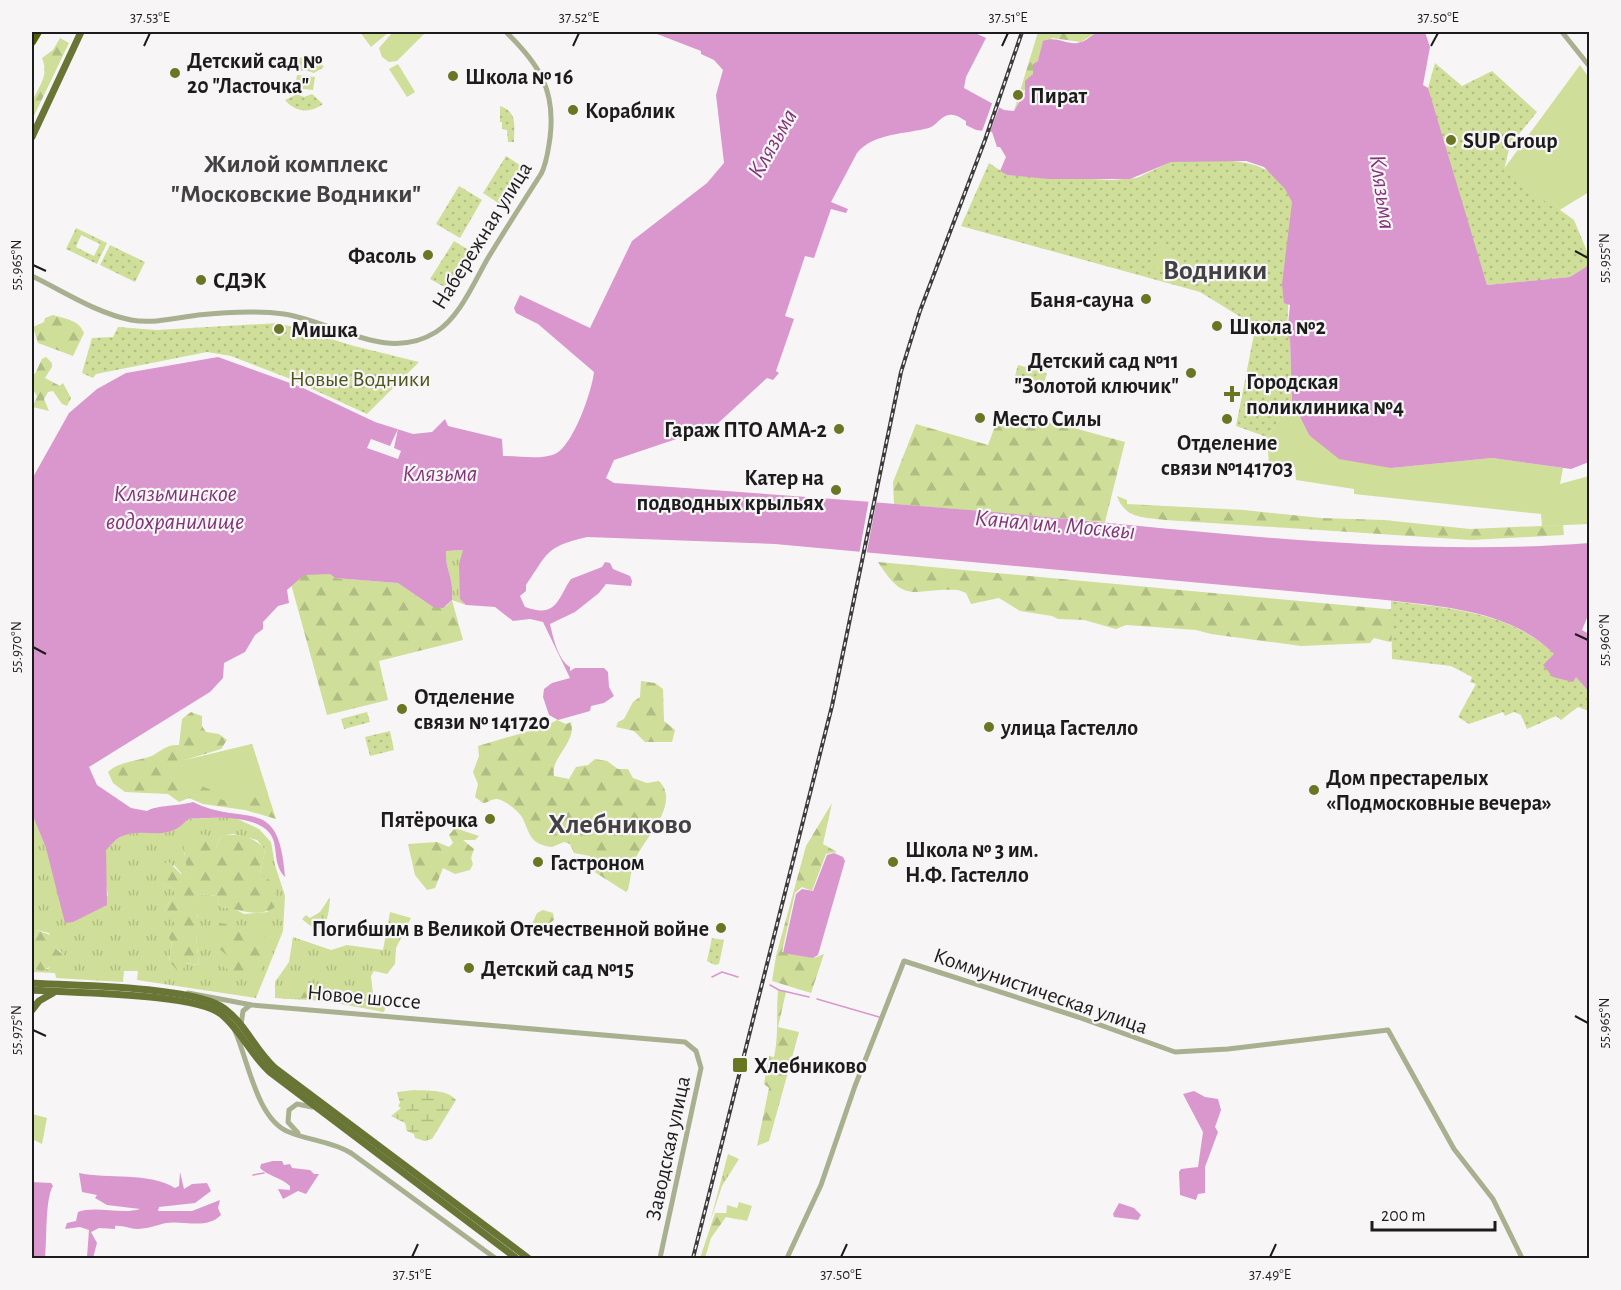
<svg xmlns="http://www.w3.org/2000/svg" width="1621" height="1290" viewBox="0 0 1621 1290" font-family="'Alegreya Sans',sans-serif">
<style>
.grass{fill:url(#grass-tufts);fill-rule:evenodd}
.forest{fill:url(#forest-firs)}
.wetland{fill:url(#wetland-marsh)}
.park{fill:url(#park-dots);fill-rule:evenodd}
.garden{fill:#cfde98}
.water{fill:#d997ce}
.pier{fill:#f8f5f7}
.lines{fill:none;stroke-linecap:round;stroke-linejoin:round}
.stream{stroke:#d997ce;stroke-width:1.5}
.minor{stroke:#a8b08f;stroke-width:5}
.major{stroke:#697535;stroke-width:7}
.highway{stroke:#536005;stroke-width:8}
.rail-casing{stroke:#3d3c3d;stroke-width:4}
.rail{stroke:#f8f5f7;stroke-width:1.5;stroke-dasharray:4.5;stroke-linecap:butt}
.ticks{fill:none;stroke:#1d1c1d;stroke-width:2}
.poi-dot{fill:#697623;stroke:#f8f5f7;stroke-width:2}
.labels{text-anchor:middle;stroke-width:4.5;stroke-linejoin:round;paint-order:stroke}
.poi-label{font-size:22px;font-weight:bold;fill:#1d1c1d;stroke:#f8f5f7;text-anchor:start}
.street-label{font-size:22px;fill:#1d1c1d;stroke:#f8f5f7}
.park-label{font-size:22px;fill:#4c561c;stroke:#f8f5f7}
.water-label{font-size:24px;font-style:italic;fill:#813477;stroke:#f8f5f7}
.quarter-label{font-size:26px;font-weight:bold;fill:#434143;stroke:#f8f5f7}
.district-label{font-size:28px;font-weight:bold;fill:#434143;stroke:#f8f5f7}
.neatline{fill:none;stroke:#1d1c1d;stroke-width:2}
.ticks-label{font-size:15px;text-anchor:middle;fill:#1d1c1d}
</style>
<defs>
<pattern id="grass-tufts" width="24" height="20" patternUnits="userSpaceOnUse" patternTransform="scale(1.5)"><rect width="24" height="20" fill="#cfde98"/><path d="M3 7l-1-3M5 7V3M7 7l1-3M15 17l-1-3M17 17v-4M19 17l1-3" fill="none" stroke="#b1be83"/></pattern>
<pattern id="forest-firs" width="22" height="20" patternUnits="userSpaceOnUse" patternTransform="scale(1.5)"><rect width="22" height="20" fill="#cfde98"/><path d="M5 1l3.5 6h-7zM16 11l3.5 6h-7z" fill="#b1be83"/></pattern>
<pattern id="wetland-marsh" width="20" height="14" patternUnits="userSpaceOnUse" patternTransform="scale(1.5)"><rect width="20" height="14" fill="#cfde98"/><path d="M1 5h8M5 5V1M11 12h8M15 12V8" fill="none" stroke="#b1be83"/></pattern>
<pattern id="park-dots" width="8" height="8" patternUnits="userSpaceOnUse" patternTransform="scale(1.5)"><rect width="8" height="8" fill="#cfde98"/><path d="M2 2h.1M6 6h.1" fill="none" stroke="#b1be83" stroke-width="1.8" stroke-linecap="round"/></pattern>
</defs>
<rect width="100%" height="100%" fill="#f8f5f7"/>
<g class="grass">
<path d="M463,550L460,598L466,605L452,600C454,581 446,570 445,551Z"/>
<path d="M32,814L46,848L108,896L104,873L105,850C110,846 115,840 120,837C145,824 165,845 187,819L233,817L259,829L271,842L275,865L285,896L283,931L256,998L137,980L138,971H124L123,982L56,978L55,973L32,972V968L48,969L62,952L56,949L49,933L37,930L32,944ZM233,834L257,840L265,850L260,874L268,912L244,914L233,908L220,907L217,896L198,894L192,905L198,917L196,935L199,965L169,961L174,928L180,925L164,910L174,895V889L158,881L174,865L182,874L187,871L188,864L184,853L213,846L216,848L221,836Z"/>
<polygon points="390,912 411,918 396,948 395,964 387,974 374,971 371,976 373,994 387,1000 384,1012 325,1001 275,998 275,982 289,962 293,937 331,950 347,945 383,950"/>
<polygon points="728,1154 739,1159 722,1186 710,1222"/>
</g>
<g class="forest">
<polygon points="1038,32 1097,32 1081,42 1052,38 1038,61 1033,64 1033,74 1014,111"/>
<path d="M60,38L69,43L32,120C31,113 30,106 33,100C40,84 49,76 42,58L53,50Z"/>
<path d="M53,315C66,319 79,320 84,333L73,356L38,343L33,327L44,322L45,318Z"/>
<polygon points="46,357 52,363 52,367 45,378 60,386 63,383 71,398 67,406 62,404 53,391 48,392 44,399 49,411 33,407 37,396 32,388 32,373 35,374 42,359"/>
<polygon points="1000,413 1063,425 1125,442 1105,522 894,504 893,482 916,424 988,445"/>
<path d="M1117,496L1127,500V504L1244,510L1321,518L1384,520L1470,529L1563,525L1564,535L1471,540L1165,520C1144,517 1125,519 1117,496Z"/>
<path d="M878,562L1451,615L1390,642L1374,638L1370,643L1301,646L1211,634L1196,630L1126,625L1116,629L1084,620L1058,619L1052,616L1020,611L999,598L971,604L966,593L958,590C912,588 906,606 878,562Z"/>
<polygon points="319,573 330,574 335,578 398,583 433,607 446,606 452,600 463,640 379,661 388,700 327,715 291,584 304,574"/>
<polygon points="641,681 655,683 663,689 664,721 675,730 672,742 645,742 634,731 616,727 618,722 624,719 633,702 640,697"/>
<path d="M191,712L202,716V726L206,732L219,734L227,740L221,749L182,761L252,744L276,819L245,810L203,804L189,798L179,802L168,794L125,792L113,783L108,772C118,762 136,761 149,757C160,753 165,744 179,745L182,719Z"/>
<path d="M557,720L566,724L571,722C577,743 550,757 554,776L569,779L576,767L588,765L595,759L607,761L618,769H628L633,778L647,783L659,781C682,804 643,839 634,862C631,871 630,881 628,890L626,892L593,871L589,865L590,856L574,853L570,844L564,842L552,847C530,844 531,836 523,819C520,812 504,799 496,799C491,799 488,803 483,803L475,797L478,784L473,772L479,756L478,746L546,726Z"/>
<polygon points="832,803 823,844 837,852 826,854 812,891 802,887 795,893 782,952 814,958 824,954 811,993 772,981 776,956 806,846"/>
<polygon points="455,828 479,836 475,840 463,840 474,849 471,858 473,864 470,870 455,874 443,868 435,888 427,890 415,875 408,844 437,842 449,847 453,843 449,835"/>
<path d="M200,834L206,835L216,848L221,836C238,833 254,836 265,850L260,874L271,881L278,905C259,920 242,909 220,907L217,896L198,894L193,905L200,923L196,935L199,965L186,963L183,969L177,970L169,961L172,942L165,933L168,927L180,925L170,920L164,910L174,895V889L157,881L165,870L163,865L168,861L181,874L187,871L183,841Z"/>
<polygon points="543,910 553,913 554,920 542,929 532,924 537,913"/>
<polygon points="219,923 243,926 265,937 265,961 259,972 234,973 219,964 228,956 218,948"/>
<polygon points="37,930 55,937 56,949 67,957 59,966 53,965 42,971 32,968 32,944"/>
<polygon points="306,985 315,993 312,998 283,999 278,994 280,988"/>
<path d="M778,990L786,992L778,1027L799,1032L769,1141L757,1146L769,1088L764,1084L769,1056L774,1057C779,1035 776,1012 778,990Z"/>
<polygon points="715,1213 727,1213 741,1220 726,1217 711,1238 705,1258 700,1258"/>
</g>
<g class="wetland">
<path d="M330,897C329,916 326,942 302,919L306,915L310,918L320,912Z"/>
<path d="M414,1090C427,1091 447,1089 456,1100L432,1139L425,1141L415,1138L414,1134L407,1131L405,1123L391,1116L401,1108L398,1106L400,1103L397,1092Z"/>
</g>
<g class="park">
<polygon points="306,56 317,59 324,67 314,73 305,70 297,72 289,64 296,59"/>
<polygon points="1435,63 1462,86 1492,71 1537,112 1510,145 1504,170 1574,220 1589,256 1589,265 1570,277 1487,285 1431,107 1428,88"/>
<path d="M297,94L304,97L312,94L323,104C310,114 295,112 285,100Z"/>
<path d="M500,106C518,112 514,126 514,142H508L507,130L502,129V122H500Z"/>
<polygon points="506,156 529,171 506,208 483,193"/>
<path d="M1220,160C1253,162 1279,167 1292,202L1287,335L1290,338L1292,401L1267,437L1236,426L1255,329L1252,324L1200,292L961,226L989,163L1007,175L1112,180L1137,178L1170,162Z"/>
<polygon points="459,186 482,200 460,238 436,224"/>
<path d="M76,228L107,243L97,264L66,249ZM81,235L100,244L94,256L76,247Z"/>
<polygon points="454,241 477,255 455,293 430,279"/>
<polygon points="110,245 145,262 135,282 100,265"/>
<polygon points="279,323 354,346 419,362 367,414 288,378 231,356 207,352 96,374 93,378 82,373 92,338 113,337 118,327 156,330"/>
<polygon points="1018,365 1047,373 1044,383 1015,376"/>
<path d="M1391,601C1447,608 1507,611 1551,651C1565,663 1577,678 1589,692V711L1578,707L1561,720L1556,716L1527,729L1521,715L1514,712L1505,716L1503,712L1469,724L1458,717L1476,684L1470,682L1472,677L1451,666L1392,659Z"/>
<polygon points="367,712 370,722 344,729 341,719"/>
<polygon points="390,731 394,750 370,756 365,737"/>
<polygon points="712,938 724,940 719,964 715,965 707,961"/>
</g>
<g class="garden">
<polygon points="360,32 389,32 371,47"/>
<polygon points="393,32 419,32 421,34 426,32 397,61 389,62 382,57 379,48"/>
<polygon points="398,64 415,92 407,97 389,69"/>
<polygon points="1580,65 1589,78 1589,192 1558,211 1503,170"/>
<polygon points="297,75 315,77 313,90 295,88"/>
<polygon points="1161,242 1173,246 1165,273 1154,268 1158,244"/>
<polygon points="1292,401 1309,435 1391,468 1492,458 1563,468 1560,484 1589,476 1589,524 1542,526 1541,514 1354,494 1354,489 1296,480 1295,467 1269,465 1267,437"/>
<polygon points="252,744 268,794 242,801 222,800 209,789 185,780 182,761"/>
<polygon points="32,1114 47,1118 42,1144 32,1139"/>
<polygon points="739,1202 752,1206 747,1221 726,1216 727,1205 737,1208"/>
</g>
<g class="water">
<path d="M652,32H973L986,38L966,77L964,88L1004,110L1014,111L1025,92V81L1033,74V64L1038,61L1043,41C1058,35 1068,47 1081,42C1086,41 1092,35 1097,32H1425L1430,47L1423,85L1428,88L1487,285L1570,277L1589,265V462L1571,469L1492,458L1391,468L1339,459L1309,435L1292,401L1290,339L1287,335L1290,305L1284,303L1282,284L1292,202L1285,189L1264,167L1246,161L1171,162L1130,179H1049L1007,175L1000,171L1006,157L1000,147H997L992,132L976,130L966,125V121C962,119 957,115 953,115C942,113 938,125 929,128C906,134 873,133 857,153L831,202L848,209L846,213L831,209L814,258L805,256L785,316L794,319L776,371L779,373L773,380L767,378L715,426L614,460L606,478L614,483C782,495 951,507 1119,524C1273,539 1435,555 1589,543V613L1582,630L1589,634V692L1576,677L1573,682L1553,677L1543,665L1554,654C1510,610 1444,607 1386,600L775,544L587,537C545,547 549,552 526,585V591L520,596L525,607C558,619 558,597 571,579L602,567L605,562L610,563L613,569L630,576L632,581L631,586L606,584L599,593L575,612L550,624C553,637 558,660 570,667V671L575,668H604L608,672L609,687L614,696L604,703L591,706L590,711L558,720L549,715L543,697L544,689L552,683L570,678L543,622L530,619L513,621L495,607L466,605L460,599L459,564L463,550L446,551C445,571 454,576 452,600L443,608L433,607L398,583L335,578L330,574L304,575L287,590L289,603L278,606L263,622V629L255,635L245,652L224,663L223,678L210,692L89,767L97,785L131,808L147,811C156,805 180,806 193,802C246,828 279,792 285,877C275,866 277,856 274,842C266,812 210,818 188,819C165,845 145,825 120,837C115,840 110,846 106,850L107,905L73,922L65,923L46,848L32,814V479L69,413L97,389L126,373L218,357L301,387L375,422L413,434L432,432L445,419L448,426L502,439L503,456C518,456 542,460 555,454C573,446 592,391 594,372L538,324L516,313L514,308L520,295L590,328L632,241L707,183L724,163L716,95L723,70L714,60L701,54V51Z"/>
<polygon points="834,853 843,857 845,861 818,955 813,958 783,953 796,894 802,889 813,891 827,855"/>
<polygon points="1194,1091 1205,1097 1218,1099 1221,1110 1215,1127 1218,1132 1205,1167 1205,1193 1198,1194 1196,1200 1180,1195 1179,1172 1181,1169 1198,1167 1203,1132 1183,1094"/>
<path d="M273,1161H282L284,1165L290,1164L292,1168L310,1170L314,1174H319L306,1194L298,1191L283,1199L278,1189L290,1190V1186C280,1177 268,1176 260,1168L261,1164Z"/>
<path d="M180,1172L184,1189L192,1184L207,1183L211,1191L195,1203L159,1207L158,1211H192L220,1200L218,1208L221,1215C207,1230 182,1220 166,1223C158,1225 146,1229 137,1229C130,1229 122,1225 115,1226V1229L99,1228L91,1232L97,1243L93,1258L87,1257L89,1230L80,1227L65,1229L67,1223L76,1221L78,1212C95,1205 121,1215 140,1209L107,1205L95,1198L97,1195L82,1192L79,1173C107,1179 150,1172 175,1188L179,1186Z"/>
<path d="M32,1182L51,1183L53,1186C45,1198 47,1241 45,1258H32Z"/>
<polygon points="1119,1203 1134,1208 1141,1215 1138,1220 1114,1217 1113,1214"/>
</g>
<g class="pier">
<polygon points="993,101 1000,105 989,134 981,134"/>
<polygon points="398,429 394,448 401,451 398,459 367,448 371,439 390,446"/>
<polygon points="869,499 877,499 866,556 859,555"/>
</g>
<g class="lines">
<g class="stream">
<polyline points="712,977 722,972 738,977"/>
<polyline points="770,985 779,990 809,997"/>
<polyline points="817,999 879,1017"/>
<polyline points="253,1175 264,1173"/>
</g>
<g class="minor">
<polyline points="1562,32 1590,67"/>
<path d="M32,276C63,291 96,313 131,320C153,324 176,318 198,315C227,312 255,310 284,314C335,322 387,363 436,332C460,317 474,282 488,258C505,230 523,202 541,174C547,163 548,150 550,138C556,90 539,64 506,32"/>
<polyline points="188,993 252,1005 685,1042 696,1051 701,1068 660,1258"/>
<polyline points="241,1025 243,1011 250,1005"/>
<path d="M235,1031C248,1060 257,1120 289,1132C310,1141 331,1141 351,1153L495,1258"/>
<polyline points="298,1133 288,1122 289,1110 297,1104 312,1107"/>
<polyline points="787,1258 821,1185 855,1086 904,961 1078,1017 1175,1052 1228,1049 1388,1030 1454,1149 1493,1199 1522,1258"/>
</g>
<g class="major">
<polyline points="32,137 81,32"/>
<path d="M32,983C73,986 197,986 225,1009C246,1025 256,1051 275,1068L528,1258"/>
<path d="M32,990C71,993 195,993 221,1014C241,1030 251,1056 271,1073L516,1258"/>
<polyline points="32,1010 39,1001 53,993"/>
</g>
<polyline class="highway" points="32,42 38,32"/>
<defs>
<polyline id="rail" points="693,1258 832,706 901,372 920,311 985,140 1022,32"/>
</defs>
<use href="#rail" class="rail-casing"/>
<use href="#rail" class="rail"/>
</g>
<path class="ticks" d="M144,46L150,33M573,46L579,33M1002,46L1008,33M1431,46L1438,33M1575,251L1588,258M33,265L46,271M1575,634L1588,640M33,647L46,654M1575,1016L1588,1023M33,1030L46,1036M412,1257L418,1244M841,1257L847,1244M1270,1257L1276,1244"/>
<g class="poi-dot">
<circle cx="175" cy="73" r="6"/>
<circle cx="453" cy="76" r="6"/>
<circle cx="1018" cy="95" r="6"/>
<circle cx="573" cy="110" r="6"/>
<circle cx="1451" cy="140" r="6"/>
<circle cx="428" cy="255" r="6"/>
<circle cx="201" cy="280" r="6"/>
<circle cx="1146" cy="299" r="6"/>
<circle cx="1217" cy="326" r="6"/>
<circle cx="279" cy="329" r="6"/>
<circle cx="1191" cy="373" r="6"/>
<path d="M1229 385h6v6h6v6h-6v6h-6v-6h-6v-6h6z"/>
<circle cx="980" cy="418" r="6"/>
<circle cx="1227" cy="419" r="6"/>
<circle cx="839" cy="429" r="6"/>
<circle cx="836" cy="490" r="6"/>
<circle cx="402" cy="709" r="6"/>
<circle cx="989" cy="727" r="6"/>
<circle cx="1314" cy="790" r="6"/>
<circle cx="490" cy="819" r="6"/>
<circle cx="538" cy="862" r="6"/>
<circle cx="893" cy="862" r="6"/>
<circle cx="721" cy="928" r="6"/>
<circle cx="469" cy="968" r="6"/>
<rect x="732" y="1057" width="16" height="16" rx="3"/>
</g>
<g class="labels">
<g class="poi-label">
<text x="187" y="68">Детский сад №<tspan x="187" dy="25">20 "Ласточка"</tspan></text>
<text x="465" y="84">Школа № 16</text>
<text x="1030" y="103">Пират</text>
<text x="585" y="118">Кораблик</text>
<text x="1463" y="148">SUP Group</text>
<text x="416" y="263" text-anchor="end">Фасоль</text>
<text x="213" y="288">СДЭК</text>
<text x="1134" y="307" text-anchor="end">Баня-сауна</text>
<text x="1229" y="334">Школа №2</text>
<text x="291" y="337">Мишка</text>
<text x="1179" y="368" text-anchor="end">Детский сад №11<tspan x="1179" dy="25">"Золотой ключик"</tspan></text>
<text x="1246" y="389">Городская<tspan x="1246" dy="25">поликлиника №4</tspan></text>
<text x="992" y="426">Место Силы</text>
<text x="827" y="437" text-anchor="end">Гараж ПТО АМА-2</text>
<text x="1227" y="450" text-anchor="middle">Отделение<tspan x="1227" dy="25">связи №141703</tspan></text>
<text x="824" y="485" text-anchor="end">Катер на<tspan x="824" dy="25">подводных крыльях</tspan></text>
<text x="414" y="704">Отделение<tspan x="414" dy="25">связи № 141720</tspan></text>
<text x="1001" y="735">улица Гастелло</text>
<text x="1326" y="785">Дом престарелых<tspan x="1326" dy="25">«Подмосковные вечера»</tspan></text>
<text x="478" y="827" text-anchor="end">Пятёрочка</text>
<text x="905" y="857">Школа № 3 им.<tspan x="905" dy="25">Н.Ф. Гастелло</tspan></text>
<text x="550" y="870">Гастроном</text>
<text x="709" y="936" text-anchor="end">Погибшим в Великой Отечественной войне</text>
<text x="481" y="976">Детский сад №15</text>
<text x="754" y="1073">Хлебниково</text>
</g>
<g class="street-label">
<text transform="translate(481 235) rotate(-58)" y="8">Набережная улица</text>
<text transform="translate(1041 990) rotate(19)" y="8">Коммунистическая улица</text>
<text transform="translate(364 996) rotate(5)" y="8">Новое шоссе</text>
<text transform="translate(667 1148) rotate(-78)" y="8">Заводская улица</text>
</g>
<g class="park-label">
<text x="360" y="386">Новые Водники</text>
</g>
<g class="water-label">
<text transform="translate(772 143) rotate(-60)" y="8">Клязьма</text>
<text transform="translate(1383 192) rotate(82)" y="8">Клязьма</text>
<text x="440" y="481">Клязьма</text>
<text x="175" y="501">Клязьминское<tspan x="175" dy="28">водохранилище</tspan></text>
<text transform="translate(1055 524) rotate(5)" y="8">Канал им. Москвы</text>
</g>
<g class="quarter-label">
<text x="296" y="172">Жилой комплекс<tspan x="296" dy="30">"Московские Водники"</tspan></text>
</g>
<g class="district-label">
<text x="1215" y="279">Водники</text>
<text x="620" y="833">Хлебниково</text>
</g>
</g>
<rect width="1621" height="1290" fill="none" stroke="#f8f5f7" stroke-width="66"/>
<path d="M1372 1221v9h123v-9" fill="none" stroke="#1d1c1d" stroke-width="3"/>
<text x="1381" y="1221" font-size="18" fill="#1d1c1d" stroke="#f8f5f7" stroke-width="4.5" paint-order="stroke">200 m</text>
<rect x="33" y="33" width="1555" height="1224" class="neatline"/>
<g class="ticks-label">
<text x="150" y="22">37.53°E</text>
<text x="579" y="22">37.52°E</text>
<text x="1008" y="22">37.51°E</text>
<text x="1438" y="22">37.50°E</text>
<text transform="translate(1604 258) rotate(-90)" y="5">55.955°N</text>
<text transform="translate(16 265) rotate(-90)" y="5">55.965°N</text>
<text transform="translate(1604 640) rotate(-90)" y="5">55.960°N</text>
<text transform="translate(16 647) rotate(-90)" y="5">55.970°N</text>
<text transform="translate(1604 1023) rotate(-90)" y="5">55.965°N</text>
<text transform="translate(16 1030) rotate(-90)" y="5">55.975°N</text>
<text x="412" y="1279">37.51°E</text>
<text x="841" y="1279">37.50°E</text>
<text x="1270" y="1279">37.49°E</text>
</g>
</svg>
